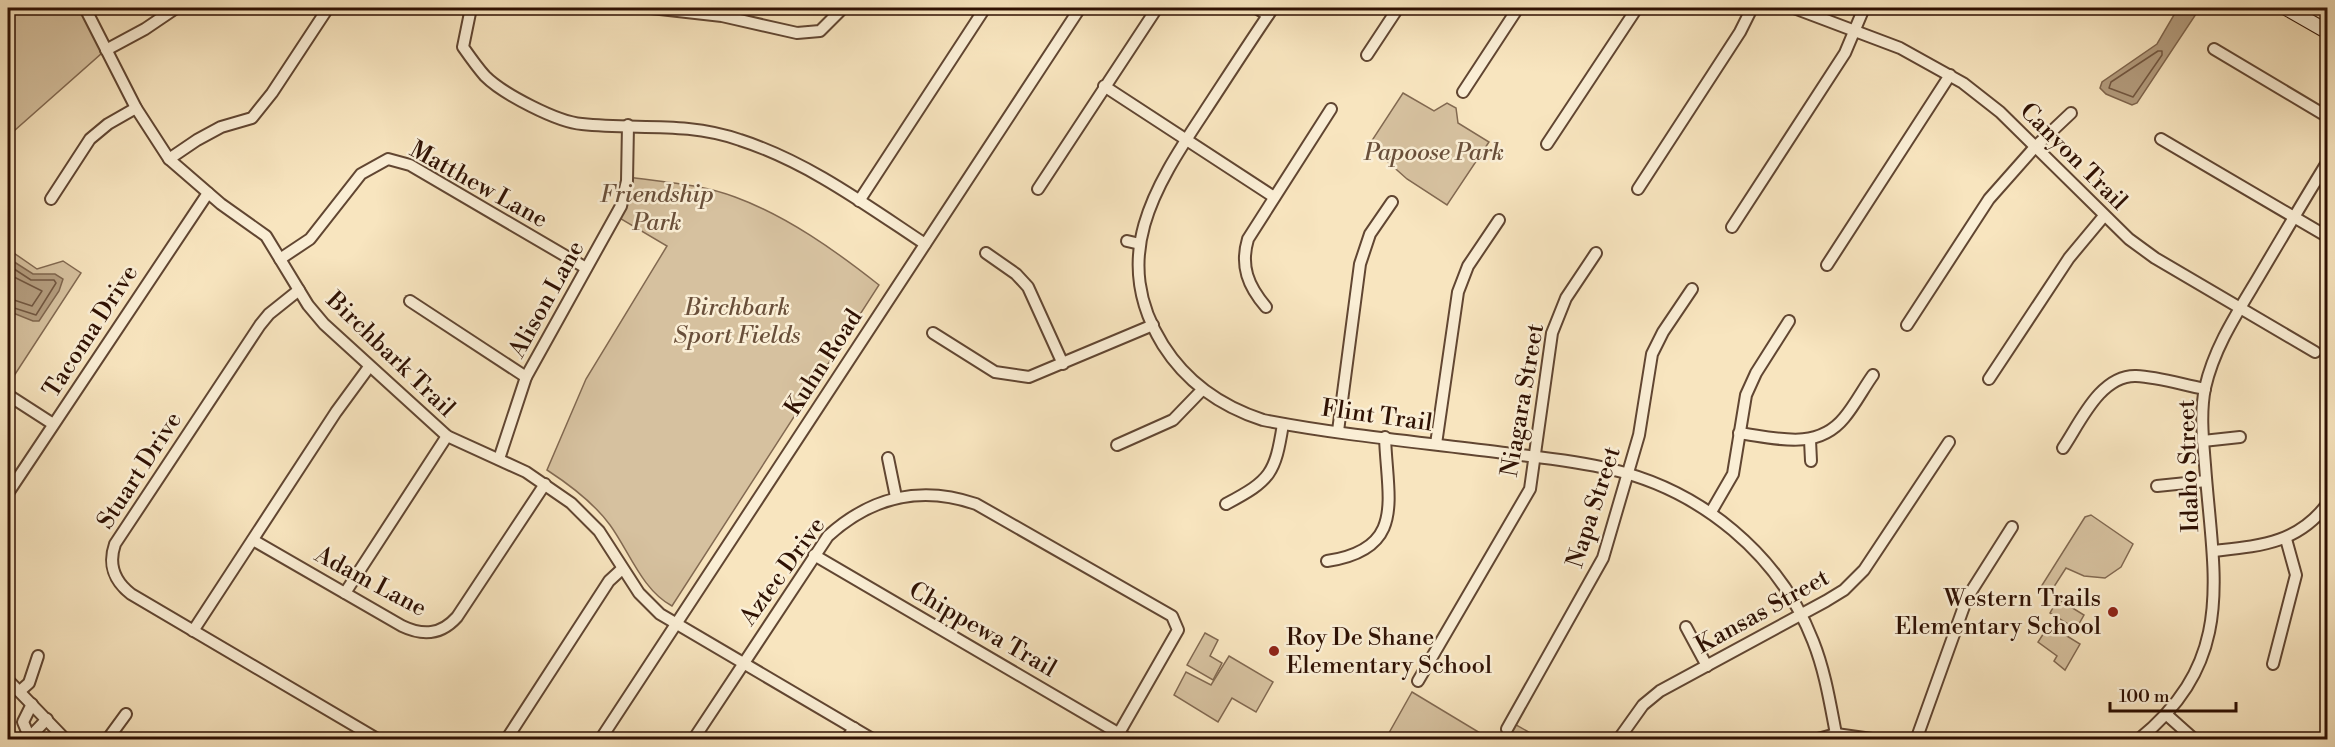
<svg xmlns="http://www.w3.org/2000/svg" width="2335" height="747" viewBox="0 0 2335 747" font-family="'Libre Bodoni',serif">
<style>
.green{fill:#d6c19f;stroke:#826951;stroke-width:1.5}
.water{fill:#b49d7f;stroke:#7f654d;stroke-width:1.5}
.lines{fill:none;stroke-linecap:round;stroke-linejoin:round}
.shore{stroke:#725741;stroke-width:1.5}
.street-casing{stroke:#614632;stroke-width:14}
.secondary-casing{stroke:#2f1103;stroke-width:16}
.street{stroke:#faeed5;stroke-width:10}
.secondary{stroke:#faeed5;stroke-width:14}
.poi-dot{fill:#8f2418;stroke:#faeed5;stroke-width:2}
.labels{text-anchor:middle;stroke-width:5;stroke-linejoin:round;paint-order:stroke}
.park-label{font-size:24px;font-style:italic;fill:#694f3a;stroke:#faeed5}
.street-label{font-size:24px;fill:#2f1103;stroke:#faeed5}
.poi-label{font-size:24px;fill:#2f1103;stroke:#faeed5;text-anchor:end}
</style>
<rect width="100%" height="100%" fill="#f8e5bf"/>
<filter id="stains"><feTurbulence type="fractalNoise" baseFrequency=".00333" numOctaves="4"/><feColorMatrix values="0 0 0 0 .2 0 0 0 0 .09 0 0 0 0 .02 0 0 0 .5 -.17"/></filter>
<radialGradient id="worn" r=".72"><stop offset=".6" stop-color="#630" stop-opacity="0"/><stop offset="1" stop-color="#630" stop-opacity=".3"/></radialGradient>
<g class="green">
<polygon points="8,8 79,8 102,53 14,131 8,141"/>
<polygon points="1403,93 1434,111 1447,103 1456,108 1458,123 1489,142 1447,205 1407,179 1369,145"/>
<path d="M627,177C663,182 701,184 735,197C787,216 836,251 879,285L672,606C642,590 629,551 610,525C594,503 570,485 547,470L586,379L667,246L616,216Z"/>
<polygon points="8,249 37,269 63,261 81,273 10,382 8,380"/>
<polygon points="2091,515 2133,544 2121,567 2105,578 2084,576 2066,568 2048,596 2039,590 2085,517"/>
<polygon points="2058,599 2084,615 2076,629 2050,613"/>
<polygon points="2049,625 2080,644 2065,670 2054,661 2057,656 2038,642"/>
<polygon points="1205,633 1218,640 1210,656 1222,663 1213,680 1187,665"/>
<polygon points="1229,656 1273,682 1256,712 1232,698 1218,722 1174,695 1186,672 1211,685"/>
<polygon points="1412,692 1485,736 1497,738 1511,722 1541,739 1385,740"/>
</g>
<g class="water">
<polygon points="2178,8 2200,8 2137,103 2132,105 2106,94 2100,88 2102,82 2157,44"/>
<polygon points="8,258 33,274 55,274 63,279 59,291 39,321 33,321 8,311"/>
</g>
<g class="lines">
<g class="shore">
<polygon points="2158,51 2162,51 2162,55 2133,97 2109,88 2111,82"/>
<polyline points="8,265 31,280 54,280 56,283 36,315 8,306"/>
<polyline points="8,274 42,291 32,306 8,298"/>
</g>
<defs>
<g id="street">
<polyline points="85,8 136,108 169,159 221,204 266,236 308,305 324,324 447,436 526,472 571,503 599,531 639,593 660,614 874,740"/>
<path d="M471,8L463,47C470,57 477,67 485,76C503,94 557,122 582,124C636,130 686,121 740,140C808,162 866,205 925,244"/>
<polyline points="651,8 722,16 797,33 820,31 843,8"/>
<polyline points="1256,8 1268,15"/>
<path d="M1273,8C1249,43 1226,79 1203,114C1154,188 1109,258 1163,345C1187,383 1220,406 1263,420C1340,435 1419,442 1497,452C1535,457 1573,460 1610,469C1701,490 1779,554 1813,641C1825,671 1830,703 1836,734"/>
<polyline points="1794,8 1900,48 1963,83 2000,112 2129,239 2155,258 2315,352"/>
<polyline points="2214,49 2328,117"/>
<polyline points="106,50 145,29 176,8"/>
<polyline points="1367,55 1398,8"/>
<polyline points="1104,86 1274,197"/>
<polyline points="1463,92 1518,8"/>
<polyline points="2161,139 2328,237"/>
<polyline points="1547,144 1637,8"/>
<polyline points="169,159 197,140 221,127 252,118 272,93 328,8"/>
<polyline points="1038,189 1157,8"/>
<polyline points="1638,189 1740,32 1752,8"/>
<polyline points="51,199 90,139 108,124 136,108"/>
<polyline points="859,201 985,8"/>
<polyline points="1732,227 1845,53 1864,8"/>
<polyline points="1127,241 1140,244"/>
<polyline points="986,253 1016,274 1028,287 1063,364"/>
<polyline points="280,259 310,239 361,174 388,159 410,165 586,268"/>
<polyline points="1827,265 1950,75"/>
<path d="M299,290L269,314L260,325L115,544C108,564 114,581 131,594L379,740"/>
<polyline points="410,301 526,377"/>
<path d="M1266,307C1248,286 1240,266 1248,239L1331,109"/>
<polyline points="1907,325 1989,199 2035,147 2071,113"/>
<polyline points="933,333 995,372 1029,377 1153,325"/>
<polyline points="1989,379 2069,258 2104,216"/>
<polyline points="8,395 53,424"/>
<polyline points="1338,431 1360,264 1370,234 1392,202"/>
<path d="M1739,433C1776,438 1817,451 1844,418C1855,405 1863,389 1873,375"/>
<polyline points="1810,440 1811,461"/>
<polyline points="2203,441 2240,437"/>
<polyline points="1436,444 1458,292 1468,266 1499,220"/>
<polyline points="1117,445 1173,420 1202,390"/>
<path d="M2063,448C2080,423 2100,375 2136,376C2159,377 2183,385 2205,389"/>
<polyline points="888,458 896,497"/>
<polyline points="499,459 526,377 621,206 627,181 628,125"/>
<polyline points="2157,486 2206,481"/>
<polyline points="8,493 208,193"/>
<path d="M1226,504C1271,480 1275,474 1283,424"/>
<polyline points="1711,512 1733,474 1746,395 1756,373 1789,321"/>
<path d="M253,540L402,626C423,636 441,635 457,617L545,484"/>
<path d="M2213,551C2259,546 2298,544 2328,503"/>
<polyline points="814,555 1130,740"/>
<path d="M1327,561C1407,549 1387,499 1385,437"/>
<polyline points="345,593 447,436"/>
<polyline points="1686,627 1707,666"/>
<polyline points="193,631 336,412 369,367"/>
<polyline points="2273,664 2296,575 2286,539"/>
<polyline points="8,680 66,740"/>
<polyline points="1418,681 1530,489 1552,333 1566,298 1596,253"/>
<polyline points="20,691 29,683 38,656"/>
<polyline points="2167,715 2195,740"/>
<polyline points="1507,729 1603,558 1639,435 1652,354 1663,332 1692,289"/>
<polyline points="29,736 23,722 32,704"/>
<polyline points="27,740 47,719"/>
<polyline points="107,740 126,714"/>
<polyline points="506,740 609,581 622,569"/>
<polyline points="600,740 1080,8"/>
<path d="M693,740L828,536C871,497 921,485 976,504L1172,616L1178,630L1119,733"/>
<polyline points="846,740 854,728"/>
<polyline points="1618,740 1643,705 1660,691 1826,601 1844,590 1864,570 1949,442"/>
<polyline points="1814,740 1836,734 1879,740"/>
<polyline points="1916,740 1967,598 2012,527"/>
<path d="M2138,740C2238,659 2213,576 2205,465C2203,440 2200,413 2205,388C2214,348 2237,313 2258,278C2281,239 2304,200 2328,161"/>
</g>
<polyline id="secondary" points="2286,8 2328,32"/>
</defs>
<use href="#street" class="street-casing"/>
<use href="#secondary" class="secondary-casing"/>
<use href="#street" class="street"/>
<use href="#secondary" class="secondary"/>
</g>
<g class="poi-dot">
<circle cx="2113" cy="612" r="6"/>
<circle cx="1274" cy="651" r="6"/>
</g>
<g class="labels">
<g class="park-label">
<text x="1434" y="160">Papoose Park</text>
<text x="657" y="202">Friendship<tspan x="657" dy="28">Park</tspan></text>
<text x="737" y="315">Birchbark<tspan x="737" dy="28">Sport Fields</tspan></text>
</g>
<g class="street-label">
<text transform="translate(2074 156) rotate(45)" y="8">Canyon Trail</text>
<text transform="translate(479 184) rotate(29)" y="8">Matthew Lane</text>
<text transform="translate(546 299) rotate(-61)" y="8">Alison Lane</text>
<text transform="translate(90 331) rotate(-57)" y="8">Tacoma Drive</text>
<text transform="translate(391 354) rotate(44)" y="8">Birchbark Trail</text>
<text transform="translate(823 362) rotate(-57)" y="8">Kuhn Road</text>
<text transform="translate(1522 400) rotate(-80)" y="8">Niagara Street</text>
<text transform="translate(1377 415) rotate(8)" y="8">Flint Trail</text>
<text transform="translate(2188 466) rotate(-92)" y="8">Idaho Street</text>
<text transform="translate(139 470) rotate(-57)" y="8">Stuart Drive</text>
<text transform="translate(1593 507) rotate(-72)" y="8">Napa Street</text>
<text transform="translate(782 571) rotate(-54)" y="8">Aztec Drive</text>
<text transform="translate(371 581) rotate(28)" y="8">Adam Lane</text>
<text transform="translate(1762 611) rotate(-29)" y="8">Kansas Street</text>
<text transform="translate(983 629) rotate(30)" y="8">Chippewa Trail</text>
</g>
<g class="poi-label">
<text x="2101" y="606">Western Trails<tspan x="2101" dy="28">Elementary School</tspan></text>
<text x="1286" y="645" text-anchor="start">Roy De Shane<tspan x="1286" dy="28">Elementary School</tspan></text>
</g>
</g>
<rect width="2335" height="747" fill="none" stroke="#f8e5bf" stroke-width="30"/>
<rect x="9" y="9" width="2317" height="729" fill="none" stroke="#2f1103" stroke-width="3"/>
<rect x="15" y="15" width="2305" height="717" fill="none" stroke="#2f1103" stroke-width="1.5"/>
<path d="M2110 702v9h126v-9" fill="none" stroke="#2f1103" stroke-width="3"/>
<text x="2119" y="702" font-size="18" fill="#2f1103" stroke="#faeed5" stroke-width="4.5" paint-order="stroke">100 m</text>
<rect width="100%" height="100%" filter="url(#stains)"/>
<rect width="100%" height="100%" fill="url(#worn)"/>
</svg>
